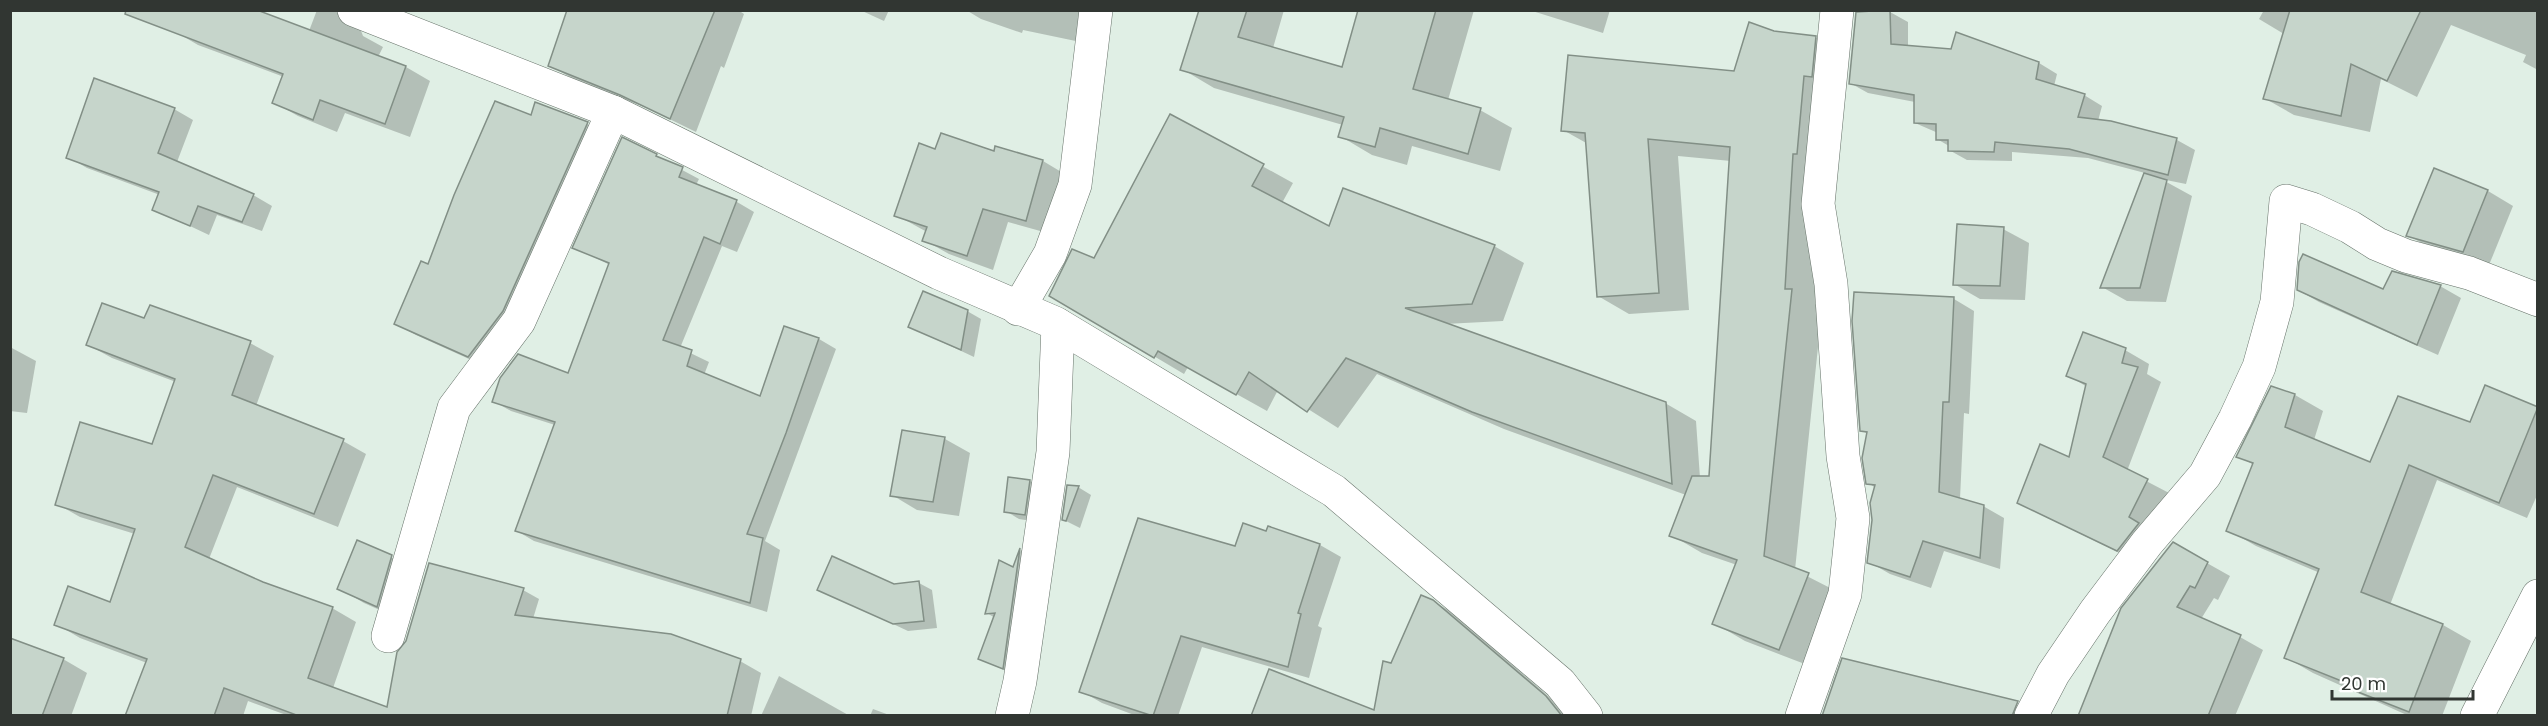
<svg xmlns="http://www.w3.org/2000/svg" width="2548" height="726" viewBox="0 0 2548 726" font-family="Poppins,sans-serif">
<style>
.shadow{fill:#0003}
.building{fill:#c6d5cb;stroke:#828f86;stroke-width:1.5}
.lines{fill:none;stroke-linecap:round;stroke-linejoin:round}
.street-casing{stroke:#667269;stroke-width:34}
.street{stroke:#fff;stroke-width:33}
</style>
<rect width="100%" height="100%" fill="#e0efe5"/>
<g class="shadow">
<polygon points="317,10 366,10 360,28 363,36 383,47 378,57 406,67 430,81 410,137 345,113 337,132 298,116 273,102 284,77 198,45 174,31 309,31"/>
<polygon points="568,10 738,10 744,14 724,68 721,66 696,132 647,108 575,80 549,65"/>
<polygon points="860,10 889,10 884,21"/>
<polygon points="966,10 1098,10 1090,44 1023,30 1022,33 981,19"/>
<polygon points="1201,10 1284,10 1273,48 1343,68 1359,10 1474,10 1448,100 1480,110 1512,128 1500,171 1412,146 1407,165 1372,155 1340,136 1343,125 1214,88 1182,69"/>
<polygon points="1529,10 1610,10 1603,33"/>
<polygon points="2264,10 2538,10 2538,70 2523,62 2526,55 2451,25 2417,97 2381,79 2370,132 2294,115 2264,98 2284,34 2259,19"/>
<polygon points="1890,12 1908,22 1908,47 1952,50 1957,34 2039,63 2057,74 2054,86 2084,95 2102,106 2098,121 2177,140 2195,150 2186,184 2161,179 2192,196 2166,302 2127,301 2102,287 2145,173 2088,158 2012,152 2012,161 1967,160 1949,150 1949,146 1937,139 1938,133 1915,123 1915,102 1868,93 1850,83"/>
<polygon points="1773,32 1815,37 1846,55 1824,170 1815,304 1822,308 1795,570 1838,592 1810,666 1745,641 1714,623 1737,565 1702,553 1671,535 1686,495 1504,429 1377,374 1338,428 1278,390 1267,411 1188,367 1184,374 1051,295 1095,260 1171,116 1293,183 1282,203 1330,228 1494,246 1524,263 1503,321 1445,324 1665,403 1696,421 1700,478 1710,478 1731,161 1678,156 1689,310 1629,314 1598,296 1588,144 1563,130 1735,72"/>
<polygon points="174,109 193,120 177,162 253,195 272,206 262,231 217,215 209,235 154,209 160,195 87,168 68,157"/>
<polygon points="532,117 587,124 607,135 489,368 416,335 396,324"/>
<polygon points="936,151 995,152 1043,161 1068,176 1051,234 1008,222 993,270 949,254 924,240 927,232 896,215"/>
<polygon points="656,156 699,179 696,185 737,202 754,212 737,252 722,246 680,348 709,362 704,375 761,398 785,328 819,339 836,349 765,541 780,550 767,612 534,541 517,531 555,425 511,411 493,401 569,375 610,265 574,247"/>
<polygon points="2434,170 2488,191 2513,206 2489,265 2433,250 2408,235"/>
<polygon points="2003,229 2029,243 2025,300 1980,299 1954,284"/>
<polygon points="2440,286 2461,298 2438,355 2319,302 2298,290 2384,291"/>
<polygon points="1954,299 1974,311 1969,414 1964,413 1960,499 1983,506 2004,518 2000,569 1944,551 1931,588 1890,574 1869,562 1876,488 1868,483 1868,434 1862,430"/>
<polygon points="150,307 250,343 274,356 256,406 343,441 366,454 338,527 237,487 209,559 262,583 332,608 356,622 332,691 338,716 289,716 248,701 243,716 127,716 147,663 80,638 56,624 111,604 135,534 80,517 57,504 153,446 176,382 112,358 88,345 145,320"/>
<polygon points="967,311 981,319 974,357 910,327"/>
<polygon points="10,347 36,361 27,413 10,411"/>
<polygon points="2125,350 2149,364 2147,374 2161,382 2127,471 2171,494 2142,564 2018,503 2070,459 2087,387 2068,375"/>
<polygon points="2486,387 2538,408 2538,493 2527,518 2437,480 2390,605 2443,625 2471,641 2442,716 2409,716 2313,673 2285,657 2320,573 2256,546 2228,530 2254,465 2238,456 2272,388 2295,395 2323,411 2314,440 2370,464 2471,423"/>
<polygon points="945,439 970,453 959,516 917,510 892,495"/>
<polygon points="1030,481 1043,489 1038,522 1019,519 1006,511"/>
<polygon points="1078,487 1091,495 1080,528 1064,520"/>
<polygon points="1268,528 1320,545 1341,557 1318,626 1322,628 1309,678 1202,647 1178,716 1137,716 1102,703 1081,691 1236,548 1267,533"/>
<polygon points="2173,544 2230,576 2218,600 2214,598 2201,619 2240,637 2263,650 2235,716 2079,716"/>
<polygon points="1021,550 1033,557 1016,675 979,659 995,618 987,613 1014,569"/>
<polygon points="391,557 417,571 402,620 364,603 339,588"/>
<polygon points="919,583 932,590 937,628 908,631 818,589"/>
<polygon points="523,590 539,599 532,622 387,716"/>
<polygon points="1433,601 1453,613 1571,716 1253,716 1376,712 1392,665"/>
<polygon points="63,659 87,673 71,716 10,716"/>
<polygon points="740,661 761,673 751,716 563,716"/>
<polygon points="779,676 850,716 761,716"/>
<polygon points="1938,680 2023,716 1822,716 1937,683"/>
<polygon points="873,709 892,716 870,716"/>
</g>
<g class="building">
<polygon points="126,10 257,10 406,66 385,124 320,100 313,120 272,103 283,74 125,14"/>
<polygon points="567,10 715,10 670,119 620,95 548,66"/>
<polygon points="1199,10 1247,10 1238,37 1342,67 1358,10 1436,10 1413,89 1481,108 1468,154 1380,128 1375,147 1338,137 1344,117 1180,70"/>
<polygon points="1890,10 1891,44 1951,49 1956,32 2039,62 2036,79 2085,94 2078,117 2111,121 2177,138 2168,175 2069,149 1995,142 1994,152 1948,151 1948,140 1936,140 1936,124 1914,123 1914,95 1849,84 1856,12"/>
<polygon points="2290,10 2421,10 2387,81 2351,64 2341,116 2263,99"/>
<polygon points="1749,22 1774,31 1816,36 1812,77 1804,76 1797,154 1793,154 1785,289 1792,289 1764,556 1809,573 1779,650 1712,624 1737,560 1669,536 1692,476 1709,476 1730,147 1648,139 1659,293 1597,297 1585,133 1561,131 1568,55 1734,71"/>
<polygon points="94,78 175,108 158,153 254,194 242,222 198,206 190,226 152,210 159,192 66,158"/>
<polygon points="495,101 531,115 535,102 588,122 503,311 468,357 394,324 421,261 428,264 454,195"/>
<polygon points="1170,114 1264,164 1252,186 1329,226 1343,188 1495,245 1472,304 1405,308 1666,402 1672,484 1472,412 1346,358 1307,412 1249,372 1236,395 1158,351 1154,358 1049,296 1072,249 1094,258"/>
<polygon points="941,133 994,151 995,146 1043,160 1026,221 983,209 967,256 922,241 927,227 894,216 919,143 935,149"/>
<polygon points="622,137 657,154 656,156 683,167 679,177 737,200 720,244 704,237 663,340 692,350 687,366 760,396 784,326 819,338 786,433 747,534 763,538 750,603 515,531 555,422 492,402 500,378 518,354 568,373 609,263 572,248"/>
<polygon points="2434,168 2488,190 2463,252 2406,236"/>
<polygon points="2144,173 2167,180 2140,288 2100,288"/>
<polygon points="1957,224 2004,227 2000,286 1953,285"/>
<polygon points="2303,254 2383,289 2392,271 2441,285 2417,345 2297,290 2299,262"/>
<polygon points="923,291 968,310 961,350 908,327"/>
<polygon points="1854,292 1954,297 1949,402 1943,402 1939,492 1984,505 1980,558 1923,541 1910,577 1867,563 1872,520 1870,503 1875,485 1866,484 1862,458 1867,432 1860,431 1852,321"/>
<polygon points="102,303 144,318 150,305 251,341 232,395 344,439 314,514 213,475 185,547 263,582 333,607 308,678 387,707 397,652 406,641 429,563 524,588 515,615 671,634 741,659 727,716 299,716 224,688 214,716 125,716 147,659 54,625 68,586 110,602 135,529 55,505 80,422 152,444 175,379 86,345"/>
<polygon points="2083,332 2126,348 2122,363 2138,367 2103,457 2148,479 2129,517 2139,523 2117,551 2017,503 2040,444 2069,457 2086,384 2066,376"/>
<polygon points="2485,385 2538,407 2499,503 2409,465 2361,592 2443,624 2409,712 2353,690 2354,686 2284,658 2319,569 2226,531 2253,463 2236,457 2271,386 2295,394 2285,427 2370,462 2398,396 2470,422"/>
<polygon points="902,430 945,437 933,502 890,496"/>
<polygon points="1008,477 1030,480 1025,515 1004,512"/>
<polygon points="1067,485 1079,486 1066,521 1062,520"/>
<polygon points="1138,518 1235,546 1243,523 1266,531 1268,526 1320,544 1298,613 1301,614 1288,667 1181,636 1153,716 1079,692"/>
<polygon points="357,540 392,555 377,607 337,589"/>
<polygon points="2173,542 2208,562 2195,588 2190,586 2177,607 2241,635 2208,716 2078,716 2121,608"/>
<polygon points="1020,548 1003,669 978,659 995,613 985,614 999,560 1013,567"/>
<polygon points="832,556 894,584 919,581 924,621 893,624 817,590"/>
<polygon points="1421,595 1433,600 1546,696 1562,716 1251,716 1269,669 1374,710 1383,661 1391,663"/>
<polygon points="10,638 64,658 42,716 10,716"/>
<polygon points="1842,658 2018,701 2012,716 1822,716"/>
</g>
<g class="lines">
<defs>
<g id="street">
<polyline points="354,10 613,112 939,273 1055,323 1334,491 1560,683 1586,716"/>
<polyline points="1018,309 1050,254 1075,185 1096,10"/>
<polyline points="388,636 454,408 519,321 613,112"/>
<polyline points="1012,716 1020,681 1053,452 1058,325"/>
<polyline points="1802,716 1845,594 1853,518 1843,456 1831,284 1818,204 1837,10"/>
<polyline points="2031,716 2053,674 2095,612 2147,543 2205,475 2235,419 2259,367 2277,302 2286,201 2312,209 2350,227 2377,244 2406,256 2469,273 2538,300"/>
<polyline points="2477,716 2538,596"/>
</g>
</defs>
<use href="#street" class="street-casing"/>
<use href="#street" class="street"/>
</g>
<rect width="2548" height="726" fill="none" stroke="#313632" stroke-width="24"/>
<path d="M2332 690v9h141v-9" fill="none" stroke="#313632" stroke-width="3"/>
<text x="2341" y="690" font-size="18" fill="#313632" stroke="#ffffff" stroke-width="4.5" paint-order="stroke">20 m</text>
</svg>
